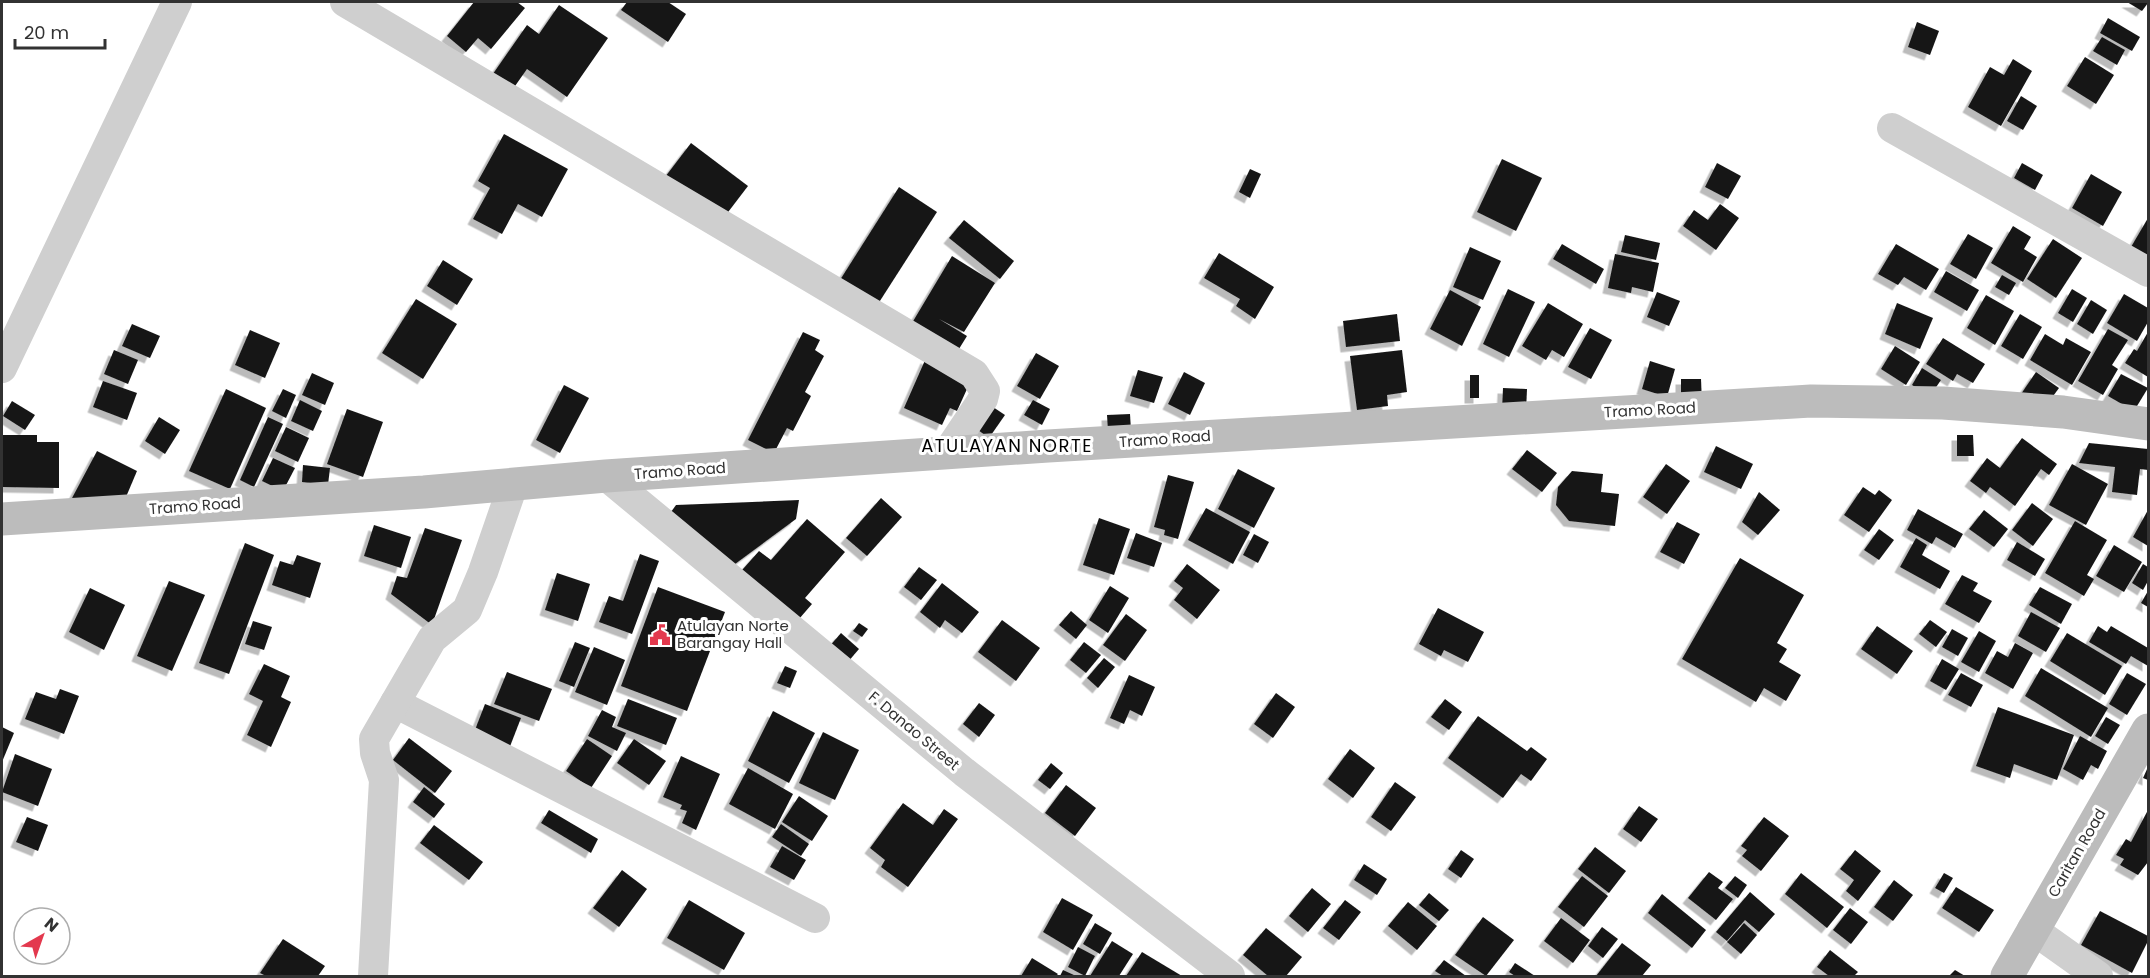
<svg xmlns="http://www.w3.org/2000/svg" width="2150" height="978" viewBox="0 0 2150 978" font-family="Poppins,sans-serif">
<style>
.building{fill:#191919;filter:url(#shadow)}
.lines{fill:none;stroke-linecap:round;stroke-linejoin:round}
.minor{stroke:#cfcfcf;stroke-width:30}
.secondary{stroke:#bcbcbc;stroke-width:33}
.labels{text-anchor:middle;stroke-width:6;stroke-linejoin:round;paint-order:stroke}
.street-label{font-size:15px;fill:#323232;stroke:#fff}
.poi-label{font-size:15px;fill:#323232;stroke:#fff;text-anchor:start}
.quarter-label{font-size:18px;letter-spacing:1.5px;fill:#000;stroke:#fff}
</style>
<defs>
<filter id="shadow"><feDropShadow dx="-5.5" dy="5.5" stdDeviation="0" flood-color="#0004"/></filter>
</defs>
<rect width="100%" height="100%" fill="#fff"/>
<g class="building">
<polygon points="474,2 517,2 525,8 491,49 478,38 466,52 447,36"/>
<polygon points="627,2 668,2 686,14 668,42 621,10"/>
<polygon points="2127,2 2148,2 2148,3 2142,11"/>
<polygon points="559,5 608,38 567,97 527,69 508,96 488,81 527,25 539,34"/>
<polygon points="2108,18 2140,37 2132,51 2100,33"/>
<polygon points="1917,22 1939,31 1930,55 1908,47"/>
<polygon points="2102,37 2125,50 2117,65 2093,51"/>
<polygon points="2085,57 2114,75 2096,104 2067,86"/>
<polygon points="2013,59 2032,71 2001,126 1968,107 1990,67 2004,75"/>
<polygon points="2021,96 2037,106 2023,130 2007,121"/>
<polygon points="504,134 568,169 542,217 518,204 502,234 473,219 490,188 478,181"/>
<polygon points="691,143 748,186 719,224 662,181"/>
<polygon points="1502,159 1542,178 1516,231 1477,212"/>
<polygon points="1717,163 1741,176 1728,199 1705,187"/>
<polygon points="2022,163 2043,175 2035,190 2014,178"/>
<polygon points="1250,169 1261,174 1250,198 1239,192"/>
<polygon points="2091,174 2122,192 2103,226 2072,208"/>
<polygon points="899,187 937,212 878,304 840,280"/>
<polygon points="1720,204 1739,218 1716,250 1683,226 1694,210 1708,220"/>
<polygon points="2148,218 2148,259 2131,247"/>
<polygon points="964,220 1014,261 1000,279 949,238"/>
<polygon points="2013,226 2031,237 2024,249 2037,257 2023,282 1991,263"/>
<polygon points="1968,234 1993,248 1976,279 1950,264"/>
<polygon points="1625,235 1660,243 1656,260 1621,252"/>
<polygon points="2053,239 2082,258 2056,298 2027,279"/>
<polygon points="1562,244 1604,269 1596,284 1553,259"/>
<polygon points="1896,244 1939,269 1926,290 1904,277 1898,285 1878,274"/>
<polygon points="1470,247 1501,261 1483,300 1453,287"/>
<polygon points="1219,253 1274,287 1255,319 1236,306 1240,299 1204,278"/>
<polygon points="1615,254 1659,263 1653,292 1632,287 1631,293 1608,288"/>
<polygon points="952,256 995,283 964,332 939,319 967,336 954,357 909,328"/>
<polygon points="443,260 473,279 457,305 427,286"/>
<polygon points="1946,271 1979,290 1967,311 1934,292"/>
<polygon points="2002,275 2016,283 2009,295 1995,287"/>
<polygon points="1508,289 1535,302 1509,357 1483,344"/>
<polygon points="2072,289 2087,298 2073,322 2058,313"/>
<polygon points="1450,290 1481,307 1462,346 1430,329"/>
<polygon points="1657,292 1680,301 1669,326 1647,317"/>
<polygon points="2124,294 2148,308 2148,322 2137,341 2107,323"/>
<polygon points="1986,295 2014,311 1995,345 1967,328"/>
<polygon points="416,299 457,324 423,379 382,353"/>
<polygon points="2091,300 2107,310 2093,334 2077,324"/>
<polygon points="1548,303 1583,324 1564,357 1552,350 1546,360 1522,346"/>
<polygon points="1897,303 1933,318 1920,349 1885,334"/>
<polygon points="1397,314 1400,341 1346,347 1343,321"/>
<polygon points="2020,314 2042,327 2023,359 2001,346"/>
<polygon points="132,324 160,336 150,358 122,346"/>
<polygon points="1590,328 1612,340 1591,379 1568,367"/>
<polygon points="2108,329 2128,340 2112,365 2118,369 2103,395 2078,381"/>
<polygon points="250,330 280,343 265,378 235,365"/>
<polygon points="803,332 820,340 815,350 824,356 805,392 811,396 793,431 787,428 774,453 748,440"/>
<polygon points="2148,332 2148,377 2125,363 2134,349 2137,351"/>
<polygon points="2045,334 2063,345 2066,338 2091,352 2072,385 2030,360"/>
<polygon points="1943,338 1985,364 1973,383 1957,374 1953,381 1926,364"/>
<polygon points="1895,346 1920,362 1906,385 1881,369"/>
<polygon points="114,350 138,360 128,384 104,374"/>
<polygon points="1402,350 1407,392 1387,395 1388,406 1357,410 1350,356"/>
<polygon points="1036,353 1059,366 1040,399 1017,386"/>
<polygon points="926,358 972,378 957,411 950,408 942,425 904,408"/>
<polygon points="1650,361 1675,369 1667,397 1642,389"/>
<polygon points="1922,368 1941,380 1930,396 1912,385"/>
<polygon points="1138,370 1163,377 1154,403 1130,396"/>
<polygon points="1184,372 1205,383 1190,415 1168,404"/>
<polygon points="2036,372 2059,388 2043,410 2021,394"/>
<polygon points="312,373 334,383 325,405 302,395"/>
<polygon points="2121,374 2148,388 2134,411 2108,396"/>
<rect x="1470" y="375" width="9" height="23"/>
<polygon points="1681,379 1701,379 1702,403 1681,403"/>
<polygon points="103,381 137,393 127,420 93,407"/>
<polygon points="564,385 589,398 560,453 536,440"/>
<polygon points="1503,388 1527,389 1526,412 1502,411"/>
<polygon points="226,389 266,408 230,489 189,471"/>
<polygon points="283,389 296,395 286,418 272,411"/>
<polygon points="300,400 322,411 313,431 291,421"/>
<polygon points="1033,400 1050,409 1042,425 1024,415"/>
<polygon points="12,401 35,415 25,430 3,416"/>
<polygon points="993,407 1005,415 989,438 978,430"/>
<polygon points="347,409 383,422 363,477 327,464"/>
<polygon points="1130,414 1131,430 1108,431 1107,415"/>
<polygon points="159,417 180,430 165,454 145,441"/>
<polygon points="268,417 283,424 254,487 240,480"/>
<polygon points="286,427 309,438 298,462 275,451"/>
<polygon points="2,435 37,435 37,442 59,442 59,488 2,487"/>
<polygon points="1957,435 1973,435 1974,456 1957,456"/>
<polygon points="2022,438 2057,464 2049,475 2041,469 2015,506 1990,487 1986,493 1970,481 1987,458 2000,468"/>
<polygon points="2089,443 2148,449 2148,470 2140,469 2137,495 2112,492 2115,467 2079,463"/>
<polygon points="1716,446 1753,464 1741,489 1704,472"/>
<polygon points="1527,450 1557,473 1542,492 1512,469"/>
<polygon points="97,451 137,471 126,497 71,500"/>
<polygon points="273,458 295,468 283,491 262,481"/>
<polygon points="1666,464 1690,481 1667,514 1643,497"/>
<polygon points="2072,464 2108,484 2086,525 2049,505"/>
<polygon points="303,465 330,468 328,485 302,482"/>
<polygon points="1238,469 1275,488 1254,528 1218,509"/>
<polygon points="1572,471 1603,474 1601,492 1619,494 1615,526 1569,521 1556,505 1558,487"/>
<polygon points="1168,475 1194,482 1178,539 1164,535 1165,530 1154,527"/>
<polygon points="1863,487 1875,495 1879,490 1892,500 1869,532 1844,515"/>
<polygon points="1759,492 1780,510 1758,535 1742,522"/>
<polygon points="881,498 902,517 867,556 846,538"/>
<polygon points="799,500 796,519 731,567 666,519 676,505"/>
<polygon points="2032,503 2053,519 2033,546 2012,530"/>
<polygon points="1206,508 1250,532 1233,564 1188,540"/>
<polygon points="1918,509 1963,534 1955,548 1936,537 1932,544 1907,530"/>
<polygon points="1984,510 2008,529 1994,547 1969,529"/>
<polygon points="2148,510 2148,546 2133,537"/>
<polygon points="1099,518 1130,529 1114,575 1083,565"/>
<polygon points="807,519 845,552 805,598 812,604 792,627 735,578 759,551 771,560"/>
<polygon points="2075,521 2107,540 2087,575 2094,579 2084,596 2045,573"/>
<polygon points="1677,522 1700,534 1684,564 1660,552"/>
<polygon points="374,525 411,537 401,568 364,556"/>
<polygon points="425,528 462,540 432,625 391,594 397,576 407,578"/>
<polygon points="1879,529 1894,540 1879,560 1864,550"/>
<polygon points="1136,533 1162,543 1154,567 1127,558"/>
<polygon points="1254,534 1269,542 1258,563 1243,555"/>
<polygon points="1916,538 1927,545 1922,555 1950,571 1940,589 1900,567"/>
<polygon points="2017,542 2045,559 2035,576 2007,560"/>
<polygon points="245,543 274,555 229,674 199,663"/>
<polygon points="2114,545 2142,562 2124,592 2096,576"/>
<polygon points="640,554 659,561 632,634 599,622 609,596 623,601"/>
<polygon points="297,555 321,563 310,598 272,585 280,561 293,565"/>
<polygon points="1740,558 1804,595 1777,643 1787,649 1779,662 1801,675 1786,701 1764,688 1756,702 1682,659"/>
<polygon points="1187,564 1220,590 1197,619 1174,600 1183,588 1174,581"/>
<polygon points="2143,564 2148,567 2148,581 2143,590 2132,583"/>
<polygon points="919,567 937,580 921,600 904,587"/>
<polygon points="557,573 590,584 578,621 545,610"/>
<polygon points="1962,575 1978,583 1973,591 1992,601 1979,623 1945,604"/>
<polygon points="169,581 205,595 172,671 137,656"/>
<polygon points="942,583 979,612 962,633 945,620 940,628 920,612"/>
<polygon points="1110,586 1129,598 1108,633 1089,620"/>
<polygon points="658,587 725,612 687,711 621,686"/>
<polygon points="2040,587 2072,604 2061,624 2029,605"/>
<polygon points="90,588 125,605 104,650 69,632"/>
<polygon points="2148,591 2148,607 2141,603"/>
<polygon points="1438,608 1484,632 1468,662 1444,650 1441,656 1419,644"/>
<polygon points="1071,611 1087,625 1076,639 1059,625"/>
<polygon points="2031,612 2060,628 2046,652 2018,636"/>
<polygon points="1126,614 1147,630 1125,661 1103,645"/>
<polygon points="1002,620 1040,648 1016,681 978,652"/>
<polygon points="1930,620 1947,632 1936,647 1919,634"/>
<polygon points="253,621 272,627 264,650 245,644"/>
<polygon points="859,623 868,629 862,637 853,631"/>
<polygon points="1877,626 1913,651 1897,674 1861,649"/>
<polygon points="2098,626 2107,632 2111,626 2148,648 2148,666 2131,656 2126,664 2089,642"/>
<polygon points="1952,629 1968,638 1958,656 1942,647"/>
<polygon points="1979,631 1996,641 1979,672 1961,662"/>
<polygon points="841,633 859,649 847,663 828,648"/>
<polygon points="2067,633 2122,666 2105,695 2050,661"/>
<polygon points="575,642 590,648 574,687 559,681"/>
<polygon points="1084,642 1101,655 1086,673 1070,660"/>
<polygon points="2015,643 2033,653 2013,689 1985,673 1997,651 2008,657"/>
<polygon points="594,647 625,660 607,705 575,692"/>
<polygon points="1104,658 1115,667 1098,688 1087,678"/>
<polygon points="1942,659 1959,669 1946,690 1930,681"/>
<polygon points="264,664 290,676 281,697 291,702 271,747 247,735 263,701 249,694"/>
<polygon points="785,666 797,671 790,688 777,683"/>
<polygon points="2041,668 2108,708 2091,737 2025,696"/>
<polygon points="507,672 552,689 539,721 494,704"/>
<polygon points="1961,673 1983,685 1971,707 1948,695"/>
<polygon points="2127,673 2146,684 2127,715 2109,704"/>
<polygon points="1129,675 1155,687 1142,716 1130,710 1124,724 1110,718"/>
<polygon points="60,689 79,696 64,734 25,719 36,692 56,699"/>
<polygon points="1276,693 1295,707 1273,738 1254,724"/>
<polygon points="628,699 677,718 666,745 617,726"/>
<polygon points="1445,699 1462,712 1449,730 1431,717"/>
<polygon points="979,703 995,715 979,737 963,724"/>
<polygon points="485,704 521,718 509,749 473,735"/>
<polygon points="1998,707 2074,735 2057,780 2014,764 2010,778 1976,766"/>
<polygon points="602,710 616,717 612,727 626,733 617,751 588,736"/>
<polygon points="773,711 815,733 789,783 748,761"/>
<polygon points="1478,716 1527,751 1531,747 1547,759 1531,781 1521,774 1503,798 1448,758"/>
<polygon points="2106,717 2120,725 2108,744 2095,736"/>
<polygon points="2,727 14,733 2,762"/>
<polygon points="823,732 859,750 835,800 799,783"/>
<polygon points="2080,736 2107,751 2098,769 2091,765 2083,780 2063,769"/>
<polygon points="409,738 452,771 435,793 393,760"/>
<polygon points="587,739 612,756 591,788 566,771"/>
<polygon points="634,739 666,761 649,785 617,763"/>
<polygon points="1350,749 1375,768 1353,798 1328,779"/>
<polygon points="15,754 52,769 38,806 2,792"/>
<polygon points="681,756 720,774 696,830 682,823 687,811 680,809 682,805 663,797"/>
<polygon points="1051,763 1063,773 1050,789 1038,780"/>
<polygon points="2148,767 2148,780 2143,778"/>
<polygon points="748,768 793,794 775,829 729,804"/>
<polygon points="1395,782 1416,797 1391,831 1371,817"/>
<polygon points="1066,785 1096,808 1075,836 1045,813"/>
<polygon points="424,787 445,804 434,818 413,802"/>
<polygon points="799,796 828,816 812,841 782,822"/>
<polygon points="903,803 933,825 944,809 958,819 908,887 881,867 885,860 870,848"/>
<polygon points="1639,806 1658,819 1641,842 1623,829"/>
<polygon points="549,810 598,839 591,853 541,823"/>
<polygon points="2148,810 2148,862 2138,875 2120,865 2124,859 2116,855 2126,839 2131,842"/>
<polygon points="27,817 48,825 38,851 16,842"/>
<polygon points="1764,817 1789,836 1761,871 1742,856 1747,850 1741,846"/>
<polygon points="781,824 809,844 801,856 772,837"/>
<polygon points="434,825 483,862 469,880 420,843"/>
<polygon points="782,846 806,860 794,880 770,867"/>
<polygon points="1595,847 1626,871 1609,893 1578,869"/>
<polygon points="1461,850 1474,859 1461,878 1448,869"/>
<polygon points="1855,850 1881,871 1858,901 1846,891 1854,880 1840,869"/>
<polygon points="1364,864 1387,879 1377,895 1354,880"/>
<polygon points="622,870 647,889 619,927 593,908"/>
<polygon points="1709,872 1723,882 1718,888 1733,899 1716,920 1688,898"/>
<polygon points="1801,873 1844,907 1827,928 1785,894"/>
<polygon points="1944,873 1953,878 1944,893 1935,888"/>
<polygon points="1582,876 1608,896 1584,927 1558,907"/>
<polygon points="1735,876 1747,885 1738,898 1725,888"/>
<polygon points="1894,880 1913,895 1893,921 1874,907"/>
<polygon points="1956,887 1994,910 1979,932 1942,908"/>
<polygon points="1312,888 1331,904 1308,932 1289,916"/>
<polygon points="1750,892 1775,914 1759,932 1745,920 1727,941 1716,932"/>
<polygon points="1429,893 1449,910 1439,921 1419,905"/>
<polygon points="1662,894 1706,930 1692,948 1648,913"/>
<polygon points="1062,898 1093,915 1073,950 1043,932"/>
<polygon points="689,900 745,933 724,970 667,938"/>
<polygon points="1345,900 1361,912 1339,940 1323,928"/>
<polygon points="1408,902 1437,926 1417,950 1388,926"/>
<polygon points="1850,908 1868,922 1851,944 1833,930"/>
<polygon points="2100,911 2148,936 2148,941 2132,973 2081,945"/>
<polygon points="1483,917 1514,940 1486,976 1455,955"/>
<polygon points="1561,918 1590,940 1573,963 1544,941"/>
<polygon points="1095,923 1112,933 1100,954 1083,944"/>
<polygon points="1744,923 1757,935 1741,954 1727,942"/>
<polygon points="1602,927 1618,939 1603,958 1588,946"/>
<polygon points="1266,928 1302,957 1286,976 1268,976 1243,955"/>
<polygon points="283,939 325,966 318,976 266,976 260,973"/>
<polygon points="1112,941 1133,954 1119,976 1090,976"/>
<polygon points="1622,943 1651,965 1642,976 1596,976"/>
<polygon points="1078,947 1095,956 1085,976 1068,967"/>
<polygon points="1830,950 1858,972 1854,976 1829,976 1817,967"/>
<polygon points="1142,952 1182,976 1126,976"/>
<polygon points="1032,958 1058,974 1056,976 1021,976"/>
<polygon points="1444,960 1466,976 1443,976 1435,971"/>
<polygon points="1515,963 1535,976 1515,976 1509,972"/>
<polygon points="1063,970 1076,976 1060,976"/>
<polygon points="1955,970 1965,976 1949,976"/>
</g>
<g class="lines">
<g class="minor">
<polyline points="345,2 974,374 985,391 983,399 947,453"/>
<polyline points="1892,128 2148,272"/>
<polyline points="2,368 177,2"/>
<polyline points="606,476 964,772 1230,976"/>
<polyline points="395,703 815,918"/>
<polyline points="2032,929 2098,976"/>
<polyline points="373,976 384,780 375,753 374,739 432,639 467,610 483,572 513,485"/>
</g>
<g class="secondary">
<polyline points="2,519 424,492 606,476 1048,446 1811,401 1943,403 2063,412 2148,424"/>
<polyline points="2007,976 2148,730"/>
</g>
</g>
<defs>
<symbol id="civic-bare" viewBox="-9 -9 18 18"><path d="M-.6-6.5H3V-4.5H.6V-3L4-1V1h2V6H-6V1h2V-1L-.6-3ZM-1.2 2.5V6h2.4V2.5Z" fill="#e3394e" stroke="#fff" stroke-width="2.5" paint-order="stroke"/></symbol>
</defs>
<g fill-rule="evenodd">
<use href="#civic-bare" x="645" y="620" width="30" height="30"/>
</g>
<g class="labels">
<g class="street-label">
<text transform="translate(1650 410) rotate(-3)" y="5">Tramo Road</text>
<text transform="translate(1165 439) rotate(-4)" y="5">Tramo Road</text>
<text transform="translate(680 471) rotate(-4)" y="5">Tramo Road</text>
<text transform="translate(195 506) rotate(-4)" y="5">Tramo Road</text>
<text transform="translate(914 731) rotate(40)" y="5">F. Danao Street</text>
<text transform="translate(2077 853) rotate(-60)" y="5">Caritan Road</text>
</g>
<g class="poi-label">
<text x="677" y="631">Atulayan Norte<tspan x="677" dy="17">Barangay Hall</tspan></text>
</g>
<g class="quarter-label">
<text x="1007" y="452">ATULAYAN NORTE</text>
</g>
</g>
<rect width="2150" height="978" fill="none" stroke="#323232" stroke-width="6"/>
<g transform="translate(42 936) rotate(40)"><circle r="28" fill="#ffffff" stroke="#adadad" stroke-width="1.5"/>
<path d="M0-4.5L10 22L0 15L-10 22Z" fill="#e3394e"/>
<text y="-9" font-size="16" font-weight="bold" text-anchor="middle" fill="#323232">N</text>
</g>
<path d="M15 39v9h90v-9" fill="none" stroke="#323232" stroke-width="3"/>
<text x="24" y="39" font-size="18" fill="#323232" stroke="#ffffff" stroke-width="4.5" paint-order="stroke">20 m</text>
</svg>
